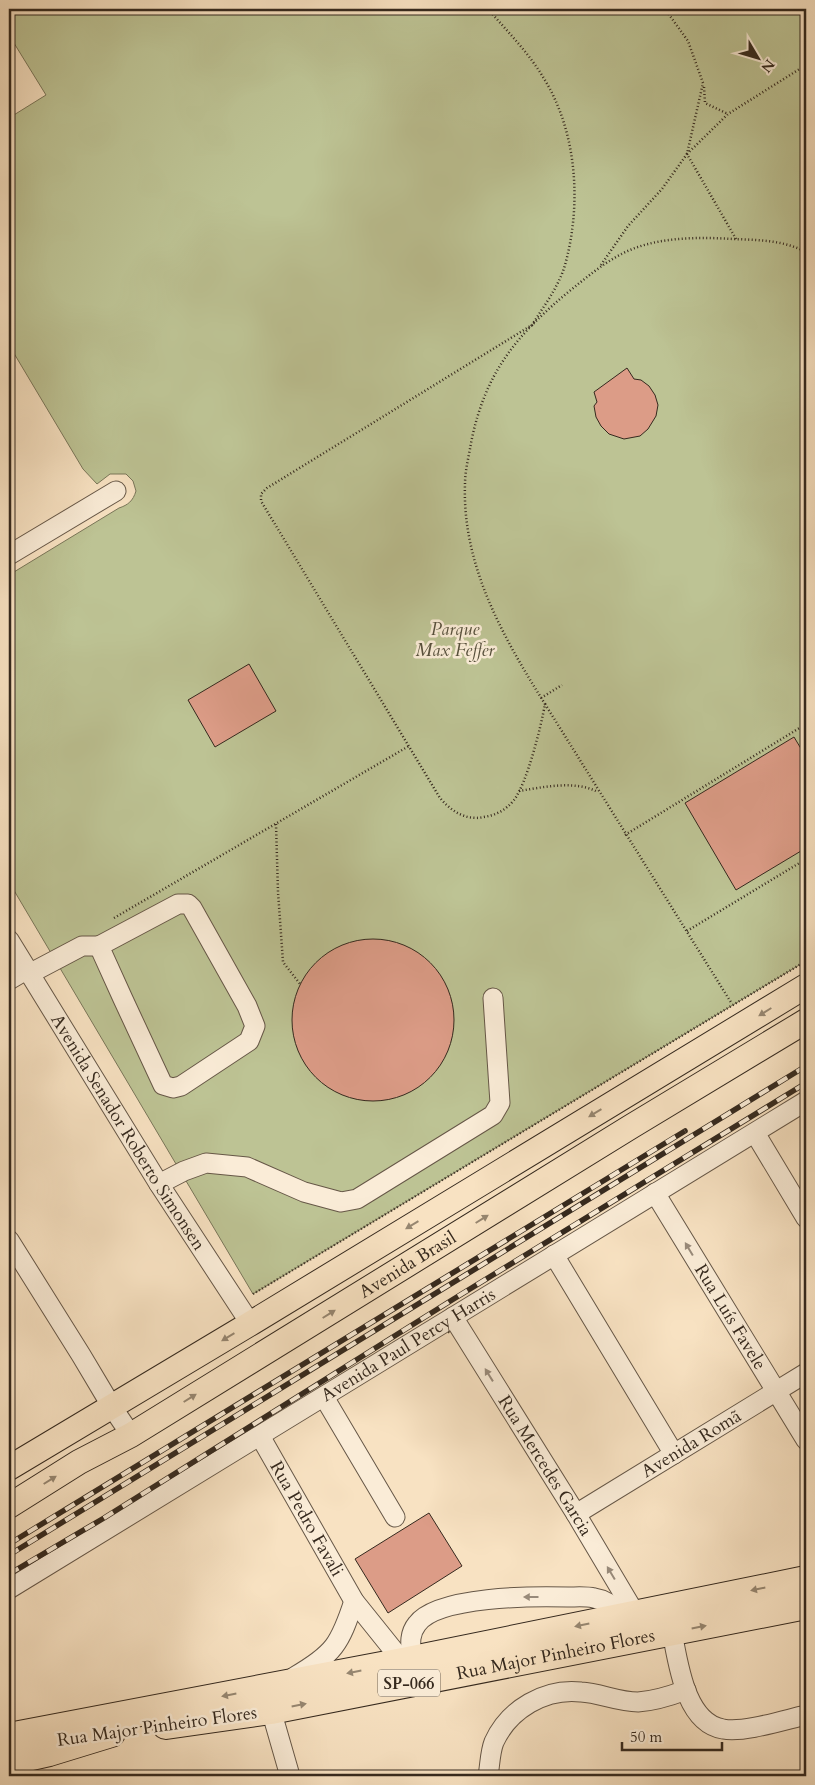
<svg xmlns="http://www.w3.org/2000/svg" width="815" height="1785" viewBox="0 0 815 1785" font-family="Cardo,serif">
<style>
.green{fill:#bdc394;stroke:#797659}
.building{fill:#dc9c87;stroke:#35291e}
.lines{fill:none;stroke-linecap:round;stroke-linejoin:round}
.minor-casing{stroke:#665747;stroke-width:21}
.major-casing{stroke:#35291e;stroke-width:26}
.highway-casing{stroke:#35291e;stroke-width:30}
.path{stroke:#35291e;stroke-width:2.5;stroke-dasharray:1 2.5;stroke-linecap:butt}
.minor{stroke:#faecd7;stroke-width:19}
.major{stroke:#f8e2c2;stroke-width:24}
.highway{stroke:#f8e2c2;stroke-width:28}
.rail-casing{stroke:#35291e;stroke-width:5.5}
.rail{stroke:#faecd7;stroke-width:4;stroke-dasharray:11;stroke-linecap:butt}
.oneway{fill:#968670}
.oneway2{fill:#988a7a}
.labels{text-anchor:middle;stroke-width:5;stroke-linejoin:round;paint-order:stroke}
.shield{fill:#faecd7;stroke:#706456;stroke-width:1}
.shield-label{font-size:16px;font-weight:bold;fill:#35291e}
.park-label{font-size:18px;font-style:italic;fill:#57503c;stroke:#faecd7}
.street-label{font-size:18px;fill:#35291e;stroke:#faecd7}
</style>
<rect width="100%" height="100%" fill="#f8e2c2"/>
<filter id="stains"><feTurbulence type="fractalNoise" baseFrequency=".004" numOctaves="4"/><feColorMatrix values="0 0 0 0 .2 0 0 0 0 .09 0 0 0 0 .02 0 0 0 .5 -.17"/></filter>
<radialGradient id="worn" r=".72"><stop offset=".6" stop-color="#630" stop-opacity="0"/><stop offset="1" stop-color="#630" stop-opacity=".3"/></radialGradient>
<path class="green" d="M9,9H806V961L253,1294L9,882V575L119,508C128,505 133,501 136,491L133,481L126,474H110L97,484L83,469L9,345V118L46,95L9,35Z"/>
<g class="building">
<polygon points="627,368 634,379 641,380 649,386 655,395 658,405 656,416 648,429 640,436 624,439 609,434 601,426 596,417 594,406 597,402 594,392"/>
<polygon points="249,664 276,711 215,747 188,700"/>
<polygon points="794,737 806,757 806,848 736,890 685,803"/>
<circle cx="373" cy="1020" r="81"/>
<polygon points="429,1513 462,1566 388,1613 355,1559"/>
</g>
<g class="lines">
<defs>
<g id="minor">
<polyline points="9,555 116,491"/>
<polygon points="178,904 188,904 192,908 247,1006 255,1026 249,1041 181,1086 173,1088 163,1085 123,999 99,946"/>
<path id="s1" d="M9,940L159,1184L250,1323"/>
<polyline points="29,974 82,946 99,946"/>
<polyline points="9,980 26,970"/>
<polyline points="755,1133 806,1218"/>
<polyline points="159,1184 184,1171 206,1163 247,1167 304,1192 341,1202 357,1199 493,1115 500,1103 493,998"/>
<path id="s2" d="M655,1193L806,1440"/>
<polyline points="9,1240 81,1355 112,1407 131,1435"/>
<polyline points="554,1255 674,1454"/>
<path id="s3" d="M453,1317L576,1514L636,1615"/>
<polyline points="324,1397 395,1517"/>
<path id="s4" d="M260,1436L354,1601L403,1662"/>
<path id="s5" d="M576,1514L806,1373"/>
<path id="s6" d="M9,1589L806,1101"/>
<path d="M672,1632C678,1662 685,1723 723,1729C744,1733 784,1720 806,1715"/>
<path d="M412,1660C411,1647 408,1635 417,1624C437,1596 535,1596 568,1597C576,1597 586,1596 594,1598C607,1600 617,1609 628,1616"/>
<path d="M294,1677C334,1654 340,1644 354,1601"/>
<polyline points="271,1710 290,1776"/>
<path d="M488,1776C490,1765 490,1752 494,1742C509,1709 545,1688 581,1692C600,1693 618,1702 638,1702C654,1701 670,1696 686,1690"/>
</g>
<g id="major">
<polyline points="9,1468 253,1322 806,986"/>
<path id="s7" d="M9,1506L79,1462L131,1435L632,1126L806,1021"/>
</g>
<g id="highway">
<path id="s8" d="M166,1725L271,1710L806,1605"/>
<polyline points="9,1737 403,1662 806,1580"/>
<polyline points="9,1761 49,1752 111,1733"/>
</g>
</defs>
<use href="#minor" class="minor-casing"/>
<use href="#major" class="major-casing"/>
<use href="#highway" class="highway-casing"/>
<g class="path">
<path d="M488,9C507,31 528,52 543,77C577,131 582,204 565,265C559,286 544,306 532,325L267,488L261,494V501L440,798C451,811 466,821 484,817C496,815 506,810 514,800C527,783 541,727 545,704C503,637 462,565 465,484C465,470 469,456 471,443C485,372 517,334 572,289C592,273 611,257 635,248C665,237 701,237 733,239C758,240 783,240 806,252"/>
<polyline points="704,87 705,103 728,114"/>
<polyline points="736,239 687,154 728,114 806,65"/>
<polyline points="601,265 628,226 662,189 687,154 703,83 688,41 665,9"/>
<polyline points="541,698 562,685"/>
<polyline points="545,704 732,1004"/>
<path d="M519,791C544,787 575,780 598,792"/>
<polyline points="276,824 278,892 283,962 300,984"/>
<polyline points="625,835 806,724"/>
<polyline points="114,918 409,746"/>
<polyline points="687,931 806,859"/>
<polyline points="253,1294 806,961"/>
</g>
<use href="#minor" class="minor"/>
<use href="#major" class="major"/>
<use href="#highway" class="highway"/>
<defs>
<g id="rail">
<polyline points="9,1544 685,1131"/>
<polyline points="9,1555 806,1066"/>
<polyline points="9,1574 104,1518 452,1300 806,1083"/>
</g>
</defs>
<use href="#rail" class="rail-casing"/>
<use href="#rail" class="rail"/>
</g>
<defs><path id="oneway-solid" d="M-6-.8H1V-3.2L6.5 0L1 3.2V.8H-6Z" transform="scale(1.25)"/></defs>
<g class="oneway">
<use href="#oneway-solid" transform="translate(765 1012) rotate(148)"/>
<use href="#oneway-solid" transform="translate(595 1113) rotate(149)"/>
<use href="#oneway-solid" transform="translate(482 1219) rotate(-32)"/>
<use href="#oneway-solid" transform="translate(412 1225) rotate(149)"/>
<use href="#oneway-solid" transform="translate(329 1314) rotate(-32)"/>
<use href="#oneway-solid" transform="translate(228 1337) rotate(149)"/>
<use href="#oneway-solid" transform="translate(190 1398) rotate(-32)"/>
<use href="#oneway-solid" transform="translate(50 1480) rotate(-32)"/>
<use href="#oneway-solid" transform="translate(758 1589) rotate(168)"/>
<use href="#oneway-solid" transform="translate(582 1625) rotate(168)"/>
<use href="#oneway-solid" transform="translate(699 1627) rotate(-11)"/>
<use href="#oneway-solid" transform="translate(354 1672) rotate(169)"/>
<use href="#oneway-solid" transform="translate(229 1695) rotate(169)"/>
<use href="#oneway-solid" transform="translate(299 1705) rotate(-11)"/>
</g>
<g class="oneway2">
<use href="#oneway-solid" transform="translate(689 1249) rotate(-121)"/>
<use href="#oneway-solid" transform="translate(489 1375) rotate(-122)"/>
<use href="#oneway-solid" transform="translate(611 1573) rotate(-121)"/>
<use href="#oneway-solid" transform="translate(531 1597) rotate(180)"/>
</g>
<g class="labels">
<rect class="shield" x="378" y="1669.5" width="62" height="27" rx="4"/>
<g class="shield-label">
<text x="409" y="1689">SP-066</text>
</g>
<g class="park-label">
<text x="455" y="635">Parque<tspan x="455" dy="21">Max Feffer</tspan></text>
</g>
<g class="street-label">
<text dy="6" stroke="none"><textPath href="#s1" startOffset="226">Avenida Senador Roberto Simonsen</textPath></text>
<text dy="6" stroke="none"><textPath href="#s7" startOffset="466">Avenida Brasil</textPath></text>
<text dy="6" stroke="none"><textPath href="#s2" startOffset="145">Rua Luís Favele</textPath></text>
<text dy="6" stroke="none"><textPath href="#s6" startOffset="468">Avenida Paul Percy Harris</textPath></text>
<text dy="6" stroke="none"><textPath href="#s5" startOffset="135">Avenida Romã</textPath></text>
<text dy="6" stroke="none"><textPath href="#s3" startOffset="175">Rua Mercedes Garcia</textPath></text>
<text dy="6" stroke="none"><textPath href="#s4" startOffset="95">Rua Pedro Favali</textPath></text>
<text dy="6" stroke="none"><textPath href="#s8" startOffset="396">Rua Major Pinheiro Flores</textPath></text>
<text transform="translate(157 1726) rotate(-8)" y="6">Rua Major Pinheiro Flores</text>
</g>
</g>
<rect width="815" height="1785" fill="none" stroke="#f8e2c2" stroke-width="30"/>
<rect x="10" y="10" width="795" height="1765" fill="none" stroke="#35291e" stroke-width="2.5"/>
<rect x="15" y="15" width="785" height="1755" fill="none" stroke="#35291e"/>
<g transform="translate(758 58) rotate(128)" stroke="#faecd7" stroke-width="4" paint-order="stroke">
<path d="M0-4L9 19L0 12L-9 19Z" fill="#35291e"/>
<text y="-8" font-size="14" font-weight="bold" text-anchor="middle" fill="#35291e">N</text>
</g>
<path d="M622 1742v8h100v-8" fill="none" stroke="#35291e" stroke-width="2.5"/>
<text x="630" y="1742" font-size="15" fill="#35291e" stroke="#faecd7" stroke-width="4" paint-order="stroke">50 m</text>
<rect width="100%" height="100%" filter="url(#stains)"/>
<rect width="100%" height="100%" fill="url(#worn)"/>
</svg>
